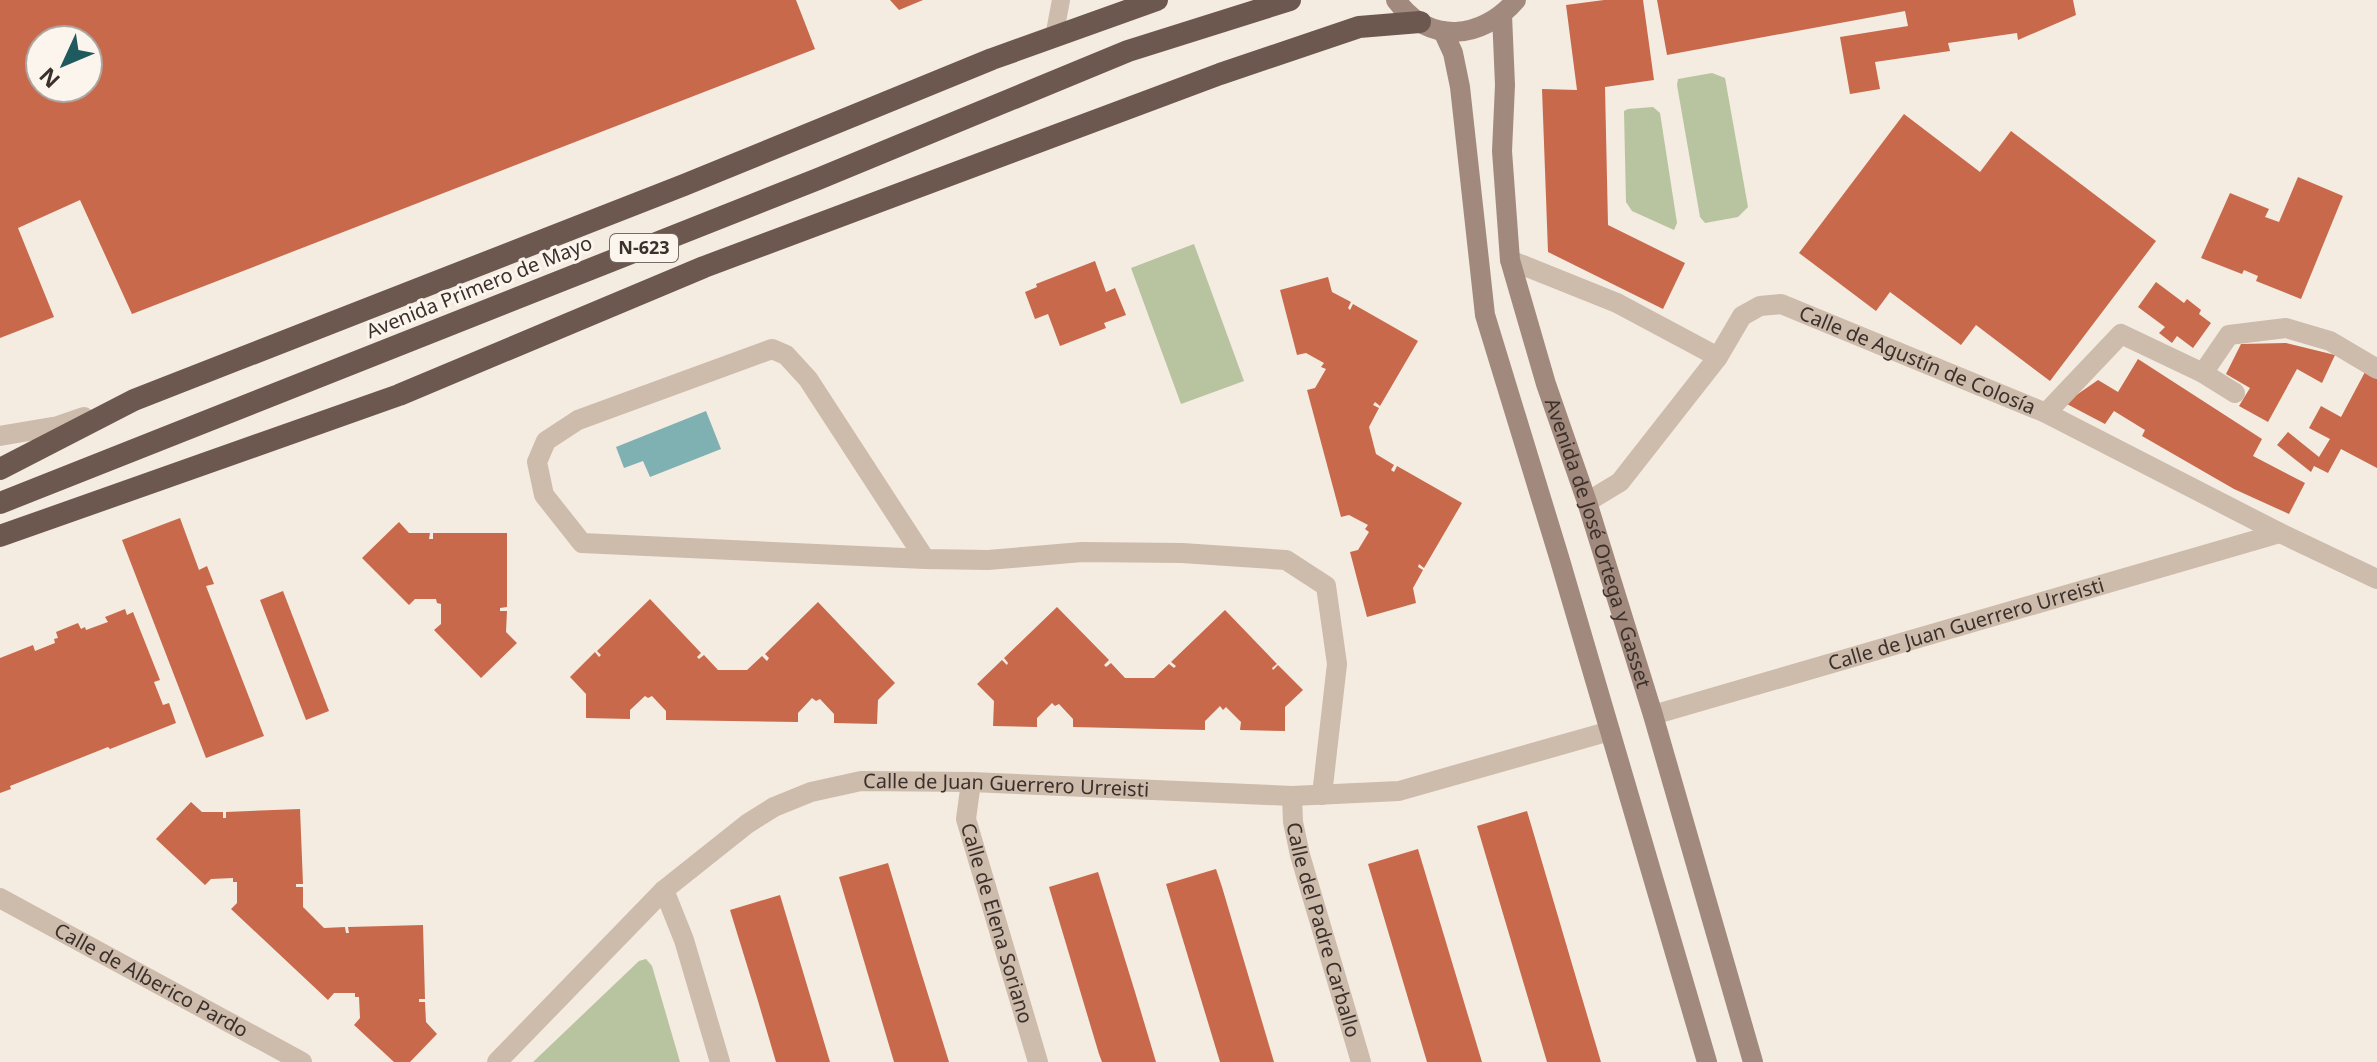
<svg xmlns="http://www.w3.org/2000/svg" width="2377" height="1062" viewBox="0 0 2377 1062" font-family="'Noto Sans',sans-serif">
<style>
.green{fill:#b8c4a0}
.water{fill:#7fb0b2}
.building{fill:#c8694b;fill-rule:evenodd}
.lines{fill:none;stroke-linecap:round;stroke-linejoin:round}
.service{stroke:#cdbbac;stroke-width:18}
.minor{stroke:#cdbbac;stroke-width:20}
.secondary{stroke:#a18a7d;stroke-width:20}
.trunk{stroke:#6c584f;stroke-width:22}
.labels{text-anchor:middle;stroke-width:6;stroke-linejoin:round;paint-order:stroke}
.shield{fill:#fbf5ee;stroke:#756b66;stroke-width:2}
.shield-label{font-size:18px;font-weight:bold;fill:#3b302b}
.street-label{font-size:20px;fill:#3b302b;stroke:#fbf5ee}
</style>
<rect width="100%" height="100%" fill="#f4ebe1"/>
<g class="green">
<polygon points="1712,73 1725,78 1748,207 1738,217 1705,223 1700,217 1677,85 1678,79"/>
<polygon points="1653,107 1660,113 1677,223 1674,230 1632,211 1626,202 1624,111 1628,109"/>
<polygon points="1194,244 1244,381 1181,404 1131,268"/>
<polygon points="646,959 652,966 680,1062 533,1062 639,961"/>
</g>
<polygon class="water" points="706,411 721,449 650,477 643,461 624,468 616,447"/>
<g class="building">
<path d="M0,0H796L815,49L132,314L80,200L18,228L54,317L0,338ZM40,40H88V88H40Z"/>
<polygon points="890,0 923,0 899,10"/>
<polygon points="1604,0 1643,0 1654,80 1605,87 1608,225 1685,263 1663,309 1548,252 1542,89 1577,90 1566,5"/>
<polygon points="1657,0 2073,0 2076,15 2018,40 2017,33 1948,43 1950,51 1875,62 1880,89 1850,94 1840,37 1908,26 1905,11 1667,55"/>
<polygon points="1904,114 1980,172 2011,131 2156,241 2050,381 1976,325 1961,345 1890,292 1876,311 1799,253"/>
<polygon points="2298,177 2343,196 2301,299 2256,281 2258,276 2244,270 2242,274 2201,258 2230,193 2269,209 2265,217 2279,222"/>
<polygon points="1095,261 1106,292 1115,288 1126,315 1104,323 1106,328 1060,346 1048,314 1035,319 1025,292 1037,287 1036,284"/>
<polygon points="1328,277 1332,292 1351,302 1348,308 1350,310 1353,304 1418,341 1380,406 1375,402 1373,405 1379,408 1369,427 1376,454 1394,465 1391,470 1394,472 1397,466 1462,503 1424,568 1419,564 1418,567 1423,570 1413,588 1416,603 1367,617 1350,552 1358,550 1369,532 1365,529 1368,525 1349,515 1341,517 1307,390 1315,388 1326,369 1321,367 1324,363 1306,353 1297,355 1280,290"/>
<polygon points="2156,282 2184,303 2187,299 2201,310 2199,314 2211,323 2193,348 2177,336 2172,343 2159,333 2165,327 2138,307"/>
<polygon points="2286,343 2335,355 2322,383 2297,369 2268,422 2239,406 2250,388 2226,374 2241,344"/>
<polygon points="2138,359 2262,439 2253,456 2305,483 2289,514 2234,489 2142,436 2145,430 2114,411 2105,424 2065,403 2098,380 2118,392"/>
<polygon points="2365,372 2377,379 2377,468 2341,449 2328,473 2314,466 2311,472 2277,445 2288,432 2319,457 2330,439 2309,428 2321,406 2341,417"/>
<polygon points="180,518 199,570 207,566 214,584 206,586 264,736 206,758 122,540"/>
<polygon points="399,522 409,533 430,533 429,539 433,539 433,533 507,533 507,607 500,608 500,611 507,611 506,632 517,643 481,678 434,630 441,624 441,604 437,603 436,599 415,599 409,605 362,558"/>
<polygon points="283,591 329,711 306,720 260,600"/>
<polygon points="650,599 701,653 697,657 699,659 704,655 718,670 747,670 762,656 767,661 769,658 765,654 818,602 895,683 878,700 877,724 834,723 834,714 820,699 816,701 812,698 798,713 798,722 666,720 666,711 652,696 648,698 645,696 630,710 630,719 586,718 586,694 570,677 595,652 599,657 601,655 597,651"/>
<polygon points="1057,607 1109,660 1104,665 1106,667 1111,663 1125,678 1154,678 1169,664 1174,668 1176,666 1171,662 1225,610 1277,664 1272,668 1273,670 1278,665 1303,690 1285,707 1285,731 1240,730 1241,722 1226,707 1223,710 1220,706 1205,721 1205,730 1073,727 1073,719 1059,704 1055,706 1052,703 1037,718 1037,727 993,726 994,701 977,684 1002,660 1007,665 1008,663 1004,658"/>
<polygon points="125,609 127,615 133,612 160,680 154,682 163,705 169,703 176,723 110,749 108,747 10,786 11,789 0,793 0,658 33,645 35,651 55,643 54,639 58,638 56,632 78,623 81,629 85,627 86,630 108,622 105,617"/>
<polygon points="191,802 202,812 223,812 223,818 226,818 226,812 300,809 303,884 296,884 296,887 303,887 303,907 324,928 345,927 346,933 349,933 348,927 423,925 425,999 419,999 419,1002 425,1002 426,1022 437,1034 410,1062 394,1062 354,1025 360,1018 359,997 355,997 355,993 334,993 328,1000 231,909 237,903 237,882 233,882 233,878 211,879 205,885 156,839"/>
<polygon points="1527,811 1577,981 1601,1062 1547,1062 1477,826"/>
<polygon points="1418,849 1482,1062 1427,1062 1368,864"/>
<polygon points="888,863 917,959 949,1062 894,1062 839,877"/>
<polygon points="1216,869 1222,887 1274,1062 1220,1062 1166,884"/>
<polygon points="1098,872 1135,992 1156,1062 1102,1062 1099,1054 1049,887"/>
<polygon points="780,895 830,1062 776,1062 758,1001 730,910"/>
</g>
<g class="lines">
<polyline class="service" points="1054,37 1061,0"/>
<g class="minor">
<polyline points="1510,260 1617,303 1718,357"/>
<polyline points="2203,373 2235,393"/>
<polyline points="2046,413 2121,334 2203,373 2229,335 2286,328 2330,341 2377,369"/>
<polyline points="0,436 58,426 84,417"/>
<path id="s1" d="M1587,502L1620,482L1718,357L1742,316L1760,306L1781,304L2046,413L2280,533L2377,579"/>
<polyline points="925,559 808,379 786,355 772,349 578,420 546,441 537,462 544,495 582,543 925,559 988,560 1082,552 1182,553 1286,560 1326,586 1337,664 1322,795"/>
<path id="s2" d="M1653,715L2280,533"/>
<path id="s3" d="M971,782L966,819L1038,1062"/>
<path id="s4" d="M1292,796L1293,822L1300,855L1361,1062"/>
<polyline points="664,890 684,940 720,1062"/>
<path id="s5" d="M0,898L302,1062"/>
<path id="s6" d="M497,1062L664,890L747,824L774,807L811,792L861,781L971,782L1292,796L1399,791L1610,731"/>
</g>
<g class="secondary">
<path d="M1396,0C1429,45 1482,40 1516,0"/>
<path id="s7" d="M1502,15L1505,85L1502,151L1510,260L1546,384L1587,502L1653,715L1753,1062"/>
<polyline points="1443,31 1453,53 1460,87 1485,315 1559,557 1707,1062"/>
</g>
<g class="trunk">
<polyline points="0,469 134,400 684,185 992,59 1157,0"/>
<polyline points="0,503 818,179 1128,51 1290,0"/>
<polyline points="0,536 399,395 704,267 1220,74 1359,27 1420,22"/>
</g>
</g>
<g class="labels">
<rect class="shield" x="610" y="234" width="68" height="28" rx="6"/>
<g class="shield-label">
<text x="644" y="254">N-623</text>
</g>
<g class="street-label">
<text transform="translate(479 287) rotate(-22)" y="7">Avenida Primero de Mayo</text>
<text dy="7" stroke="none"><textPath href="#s1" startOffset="434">Calle de Agustín de Colosía</textPath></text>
<text dy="7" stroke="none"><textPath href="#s7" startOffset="542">Avenida de José Ortega y Gasset</textPath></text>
<text dy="7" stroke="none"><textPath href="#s2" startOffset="326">Calle de Juan Guerrero Urreisti</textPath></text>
<text dy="7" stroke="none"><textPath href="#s6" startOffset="614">Calle de Juan Guerrero Urreisti</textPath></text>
<text dy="7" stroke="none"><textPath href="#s3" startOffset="146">Calle de Elena Soriano</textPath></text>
<text dy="7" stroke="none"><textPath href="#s4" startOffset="138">Calle del Padre Carballo</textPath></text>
<text dy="7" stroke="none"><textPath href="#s5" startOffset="172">Calle de Alberico Pardo</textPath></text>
</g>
</g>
<g transform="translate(64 64) rotate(226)"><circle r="38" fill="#fbf5ee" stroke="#aea6a0" stroke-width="2"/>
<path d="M0-6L14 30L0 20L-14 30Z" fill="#1f5a5e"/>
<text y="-12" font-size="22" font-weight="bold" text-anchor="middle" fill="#3b302b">N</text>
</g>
</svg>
